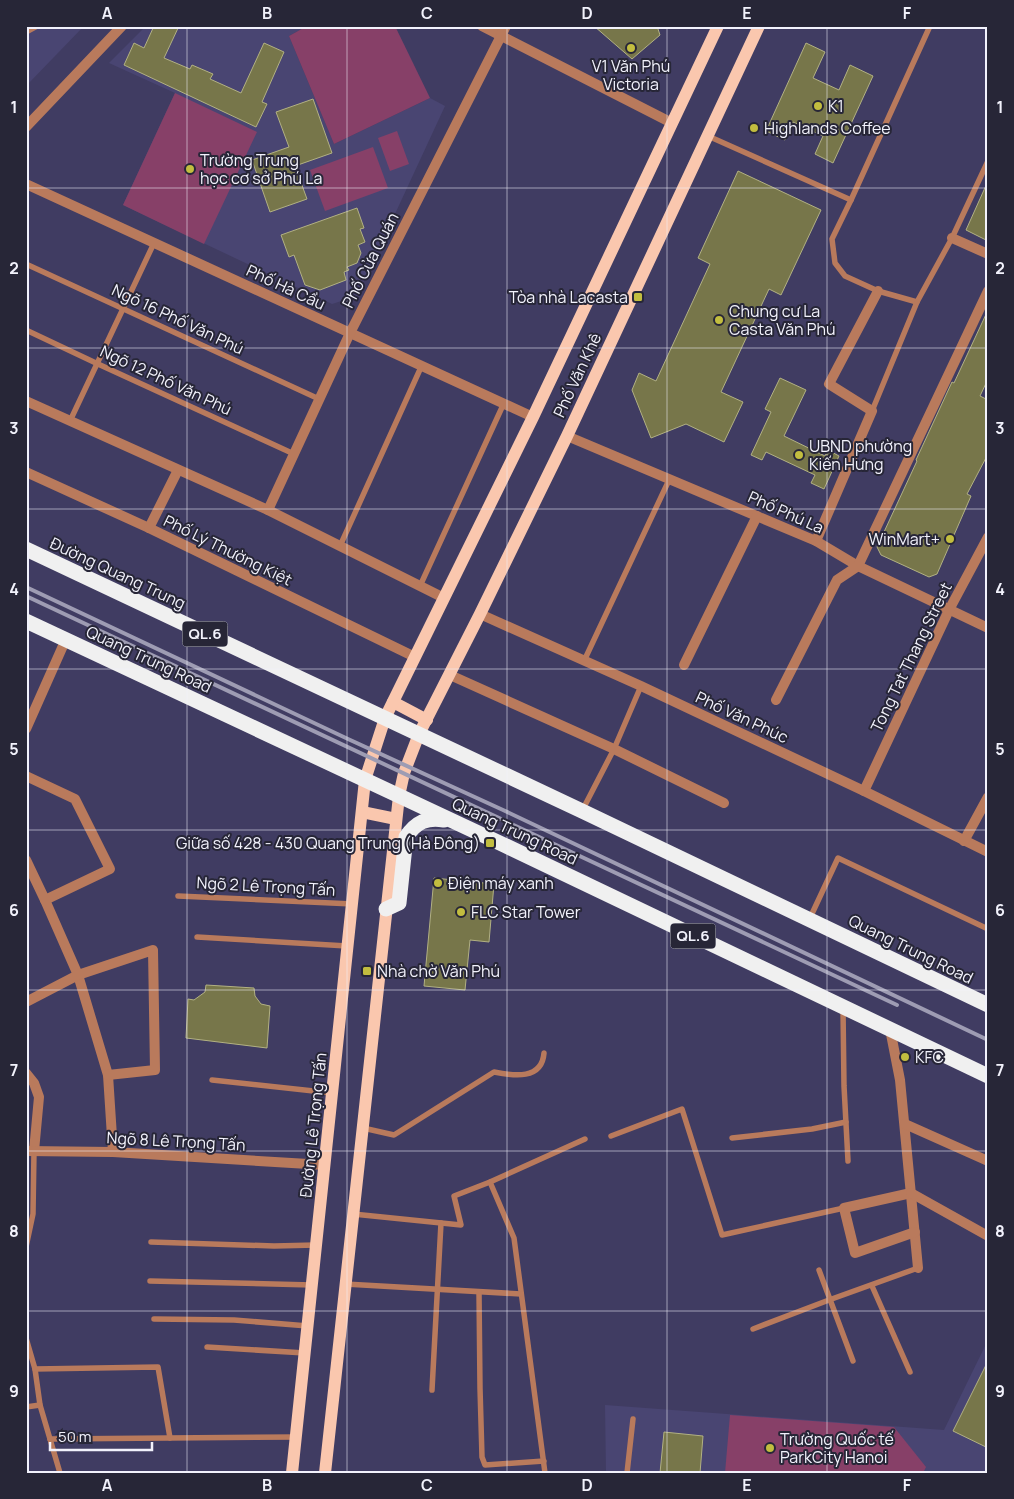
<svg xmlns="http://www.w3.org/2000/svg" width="1014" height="1499" viewBox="0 0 1014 1499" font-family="Manrope,sans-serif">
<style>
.built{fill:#494572}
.green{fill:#874068}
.building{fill:#77764a;stroke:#b2b183}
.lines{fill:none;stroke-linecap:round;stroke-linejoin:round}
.lane{stroke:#b97a5c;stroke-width:5.5}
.street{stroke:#b97a5c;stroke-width:10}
.primary{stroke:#fac7ae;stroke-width:12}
.highway{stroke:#f0f0f0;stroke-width:15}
.rail{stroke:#9e9cb3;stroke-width:4}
.grid{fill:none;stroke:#f2f2fc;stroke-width:1;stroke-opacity:0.55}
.poi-dot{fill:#c2bd3f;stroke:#272637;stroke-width:2}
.labels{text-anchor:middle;stroke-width:4;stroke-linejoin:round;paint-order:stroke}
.shield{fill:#272637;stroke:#b5b5c1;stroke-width:1}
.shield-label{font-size:15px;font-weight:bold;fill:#f2f2fc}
.poi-label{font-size:16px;fill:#f2f2fc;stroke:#272637;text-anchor:start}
.street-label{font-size:16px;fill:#f2f2fc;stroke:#272637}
.neatline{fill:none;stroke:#f2f2fc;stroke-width:2}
.grid-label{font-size:16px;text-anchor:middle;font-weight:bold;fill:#f2f2fc}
</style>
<rect width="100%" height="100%" fill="#403c62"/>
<g class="built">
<polygon points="26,26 84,26 26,86"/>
<polygon points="146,26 307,26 289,36 334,144 430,98 445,106 357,296 332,304 123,205 175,93 109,63"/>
<polygon points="988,1340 988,1473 606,1473 605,1405 944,1430"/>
</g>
<g class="green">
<polygon points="307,26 395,26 430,98 334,144 289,36"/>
<polygon points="175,93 257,132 204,244 123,205"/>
<polygon points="397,131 409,164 390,171 378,138"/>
<polygon points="373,147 388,188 325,211 310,170"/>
<polygon points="730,1415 894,1427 926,1467 923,1473 725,1473"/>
</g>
<g class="building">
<polygon points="154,26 179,26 164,58 190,69 192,65 213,74 210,79 241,93 264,43 284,52 262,102 267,104 256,127 124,65 134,43 144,48"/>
<polygon points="594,26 657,26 660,35 632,59"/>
<polygon points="806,43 825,52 813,78 839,90 850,65 873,76 833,163 815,154 823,136 793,122 785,140 766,131"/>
<polygon points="313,99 332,153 295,166 307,199 270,212 252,160 289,147 276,112"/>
<polygon points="738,171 821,210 781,295 769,289 721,392 743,402 724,442 686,424 651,438 632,390 639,373 656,381 710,264 698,258"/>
<polygon points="988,181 988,241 966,230"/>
<polygon points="357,208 364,228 360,229 365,242 358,245 361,253 357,263 347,267 349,270 344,272 346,280 320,290 305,285 294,255 289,257 281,235"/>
<polygon points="988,310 988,379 980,396 988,400 988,454 967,494 971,496 937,574 929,577 881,555 877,547 917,461 916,460 952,382 954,383"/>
<polygon points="780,378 806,390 784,436 825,456 828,450 839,456 824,489 811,483 815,475 766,452 762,460 751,455 771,412 765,409"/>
<polygon points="434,878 494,884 489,942 470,940 465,990 424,986"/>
<polygon points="206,985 254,988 255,996 261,1004 270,1006 267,1048 186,1038 188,999 194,1000 205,992"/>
<polygon points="988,1361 988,1448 953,1431"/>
<polygon points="664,1432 703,1436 700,1473 660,1473"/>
</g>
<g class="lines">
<g class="lane">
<polyline points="26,32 37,26"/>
<polyline points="708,136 851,200 832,239 835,263 845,276 878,291 917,302 952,238 988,161"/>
<polyline points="851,200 930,26"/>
<polyline points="26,264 319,399"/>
<polyline points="26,330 98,364 294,454"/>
<polyline points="872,411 917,302"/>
<polyline points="70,421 154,243"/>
<polyline points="340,546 422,365"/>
<polyline points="420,586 504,403"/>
<polyline points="584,661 670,478"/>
<polyline points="583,809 614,749 641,686"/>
<polyline points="178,896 353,904"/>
<polyline points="810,918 838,858 988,929"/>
<polyline points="197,937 347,946"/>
<polyline points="843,1009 844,1086 848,1161"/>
<polyline points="212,1080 332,1093"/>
<path d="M363,1128L394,1135L494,1072C514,1076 542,1080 544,1053"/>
<polyline points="611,1136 682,1109 722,1235 844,1208"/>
<polyline points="732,1138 812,1129 846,1122"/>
<polyline points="490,1182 514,1238 545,1473"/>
<polyline points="353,1214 461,1225 454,1196 490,1182 585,1139"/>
<polyline points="151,1242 274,1246 316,1245"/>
<polyline points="26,1247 33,1214 34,1151"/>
<polyline points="819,1270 853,1361"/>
<polyline points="150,1281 312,1285"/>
<polyline points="345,1284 521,1294"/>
<polyline points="872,1286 910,1372"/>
<polyline points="479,1292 480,1388 482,1457 485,1465 544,1461"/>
<polyline points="154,1319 234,1320 308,1326"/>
<polyline points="753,1329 829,1300 918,1268"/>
<polyline points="26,1338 35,1369 40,1405 60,1473"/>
<polyline points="207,1347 305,1353"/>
<polyline points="35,1369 158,1367 170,1438"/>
<polyline points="432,1390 441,1223"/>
<polyline points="26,1407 40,1405"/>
<polyline points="50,1439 296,1437"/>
<polyline points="627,1473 633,1419"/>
</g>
<g class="street">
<polyline points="482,26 672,123"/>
<polyline points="26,127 122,26"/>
<polyline points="26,184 533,417"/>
<polyline points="952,238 988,254"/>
<polyline points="26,401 268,510 444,598"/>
<polyline points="567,436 816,541 858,566 988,628"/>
<polyline points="26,472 149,528 415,657"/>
<polyline points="268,510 350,333 506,26"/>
<polyline points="149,528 178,470"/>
<polyline points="816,541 872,411 829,384 878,291"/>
<polyline points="480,614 641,686 864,791 988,852"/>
<polyline points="684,665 757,516"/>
<polyline points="450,675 614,749 724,803"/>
<polyline points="776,700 837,580 858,566 988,291"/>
<polyline points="26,729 66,639"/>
<polyline points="26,776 75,799 110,869 45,900"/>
<polyline points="864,791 949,610 988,537"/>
<polyline points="964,841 988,797"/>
<polyline points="26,860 45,900 78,975 108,1075 113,1152"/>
<polyline points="26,1002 78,975 153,950 155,1070 108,1075"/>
<polyline points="890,1029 900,1080 918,1268"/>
<polyline points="26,1073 34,1083 39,1097 34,1151"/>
<polyline points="905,1124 988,1161"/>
<polyline points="26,1151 113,1152 325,1165"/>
<polyline points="911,1193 844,1208 855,1253 915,1232"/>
<polyline points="911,1193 988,1236"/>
</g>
<g class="primary">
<polyline points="393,702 427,720"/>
<polyline points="362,812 396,819"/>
<polyline points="292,1473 365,780 385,718 533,417 718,26"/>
<polyline points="325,1473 399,796 404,773 419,734 480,614 567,436 759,26"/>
</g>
<g class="highway">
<polyline points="26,549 582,811 988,1005"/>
<polyline points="26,621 504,845 988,1076"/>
<path d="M386,909L399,903L406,837C416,822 427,817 444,820"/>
</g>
<g class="rail">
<polyline points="26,587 348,739 503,810 988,1040"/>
<polyline points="26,596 897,1005"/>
</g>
</g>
<path class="grid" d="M187,26V1473M347,26V1473M507,26V1473M667,26V1473M827,26V1473M26,188H988M26,348H988M26,509H988M26,669H988M26,830H988M26,990H988M26,1151H988M26,1311H988"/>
<g class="poi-dot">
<circle cx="631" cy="48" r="5"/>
<circle cx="818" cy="106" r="5"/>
<circle cx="754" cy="128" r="5"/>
<circle cx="190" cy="169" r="5"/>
<rect x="633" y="292" width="10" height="10" rx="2.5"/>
<circle cx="719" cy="320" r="5"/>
<circle cx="799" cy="455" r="5"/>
<circle cx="950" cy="539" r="5"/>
<rect x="485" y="838" width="10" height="10" rx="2.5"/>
<circle cx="438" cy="883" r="5"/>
<circle cx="461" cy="912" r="5"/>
<rect x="362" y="966" width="10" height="10" rx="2.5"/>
<circle cx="905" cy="1057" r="5"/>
<circle cx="770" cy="1448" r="5"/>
</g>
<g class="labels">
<g class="shield">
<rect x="182.5" y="621.5" width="45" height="25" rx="4"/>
<rect x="670.5" y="923.5" width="45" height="25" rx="4"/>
</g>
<g class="shield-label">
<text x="205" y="639">QL.6</text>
<text x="693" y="941">QL.6</text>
</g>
<g class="poi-label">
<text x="631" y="72" text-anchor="middle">V1 Văn Phú<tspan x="631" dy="18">Victoria</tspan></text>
<text x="828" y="112">K1</text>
<text x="764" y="134">Highlands Coffee</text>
<text x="200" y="166">Trường Trung<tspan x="200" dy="18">học cơ sở Phú La</tspan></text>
<text x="628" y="303" text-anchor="end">Tòa nhà Lacasta</text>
<text x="729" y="317">Chung cư La<tspan x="729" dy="18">Casta Văn Phú</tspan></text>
<text x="809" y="452">UBND phường<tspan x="809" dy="18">Kiến Hưng</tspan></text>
<text x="940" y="545" text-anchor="end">WinMart+</text>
<text x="480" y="849" text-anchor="end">Giữa số 428 - 430 Quang Trung (Hà Đông)</text>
<text x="448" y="889">Điện máy xanh</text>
<text x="471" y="918">FLC Star Tower</text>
<text x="377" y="977">Nhà chờ Văn Phú</text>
<text x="915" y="1063">KFC</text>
<text x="780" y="1445">Trường Quốc tế<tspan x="780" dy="18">ParkCity Hanoi</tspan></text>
</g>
<g class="street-label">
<text transform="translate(370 260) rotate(-63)" y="6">Phố Cửa Quán</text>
<text transform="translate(286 287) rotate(25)" y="6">Phố Hà Cầu</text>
<text transform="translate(178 319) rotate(25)" y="6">Ngõ 16 Phố Văn Phú</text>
<text transform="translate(577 375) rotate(-65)" y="6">Phố Văn Khê</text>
<text transform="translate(166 380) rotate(25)" y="6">Ngõ 12 Phố Văn Phú</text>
<text transform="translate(786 512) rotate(24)" y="6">Phố Phú La</text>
<text transform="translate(228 550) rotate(26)" y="6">Phố Lý Thường Kiệt</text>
<text transform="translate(118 573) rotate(25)" y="6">Đường Quang Trung</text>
<text transform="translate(911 657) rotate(-64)" y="6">Tong Tat Thang Street</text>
<text transform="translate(149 659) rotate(25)" y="6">Quang Trung Road</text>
<text transform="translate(742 717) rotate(25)" y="6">Phố Văn Phúc</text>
<text transform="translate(515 831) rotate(25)" y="6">Quang Trung Road</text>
<text transform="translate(266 886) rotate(3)" y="6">Ngõ 2 Lê Trọng Tấn</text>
<text transform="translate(911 949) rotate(26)" y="6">Quang Trung Road</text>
<text transform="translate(313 1125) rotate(-84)" y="6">Đường Lê Trọng Tấn</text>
<text transform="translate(176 1141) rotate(3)" y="6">Ngõ 8 Lê Trọng Tấn</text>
</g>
</g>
<rect width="1014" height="1499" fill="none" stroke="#272637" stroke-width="55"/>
<path d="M50 1442v8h102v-8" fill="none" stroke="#f2f2fc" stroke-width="2.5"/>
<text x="58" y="1442" font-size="15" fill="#f2f2fc" stroke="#272637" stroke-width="4" paint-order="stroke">50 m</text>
<rect x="28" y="28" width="958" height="1444" class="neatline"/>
<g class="grid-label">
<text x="107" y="19">A</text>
<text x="267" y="19">B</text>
<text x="427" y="19">C</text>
<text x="587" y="19">D</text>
<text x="747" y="19">E</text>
<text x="907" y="19">F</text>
<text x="14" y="113">1</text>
<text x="1000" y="113">1</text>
<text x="14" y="274">2</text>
<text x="1000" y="274">2</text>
<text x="14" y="434">3</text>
<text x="1000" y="434">3</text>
<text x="14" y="595">4</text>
<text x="1000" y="595">4</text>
<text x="14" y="755">5</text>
<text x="1000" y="755">5</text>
<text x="14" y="916">6</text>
<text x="1000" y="916">6</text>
<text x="14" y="1076">7</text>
<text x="1000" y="1076">7</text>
<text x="14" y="1237">8</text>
<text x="1000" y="1237">8</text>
<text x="14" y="1397">9</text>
<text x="1000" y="1397">9</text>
<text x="107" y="1491">A</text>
<text x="267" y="1491">B</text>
<text x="427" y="1491">C</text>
<text x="587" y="1491">D</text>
<text x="747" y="1491">E</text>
<text x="907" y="1491">F</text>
</g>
</svg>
